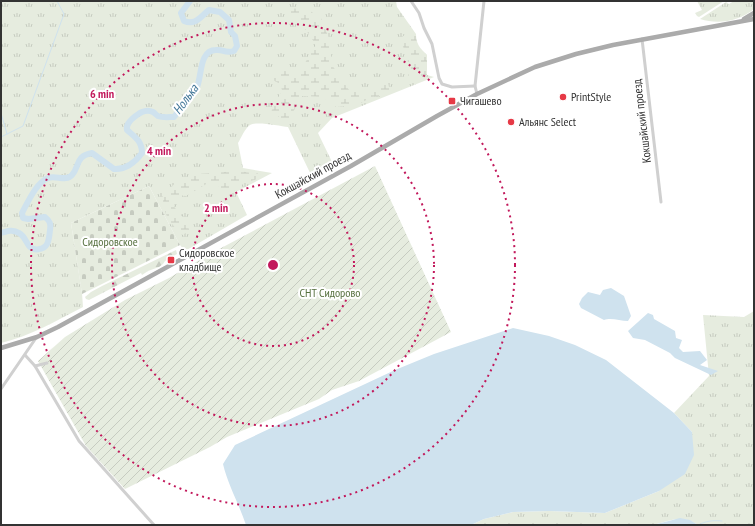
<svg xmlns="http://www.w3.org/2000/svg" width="755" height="526" viewBox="0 0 755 526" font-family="'PT Sans Narrow',sans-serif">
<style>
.grass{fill:url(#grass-tufts)}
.forest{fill:url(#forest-firs)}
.wetland{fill:url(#wetland-marsh)}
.cemetery{fill:url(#cemetery-stones)}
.garden{fill:url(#garden-furrows)}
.water{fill:#cfe2ee}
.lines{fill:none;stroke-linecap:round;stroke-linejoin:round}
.stream{stroke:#cfe2ee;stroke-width:1}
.river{stroke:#cfe2ee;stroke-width:6}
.minor{stroke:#d0d0d0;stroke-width:3}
.primary{stroke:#ababab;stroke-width:4.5}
.ring{fill:none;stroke:#c2185b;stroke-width:2;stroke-dasharray:2 4}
.poi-dot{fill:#e63946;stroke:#fff;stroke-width:1.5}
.labels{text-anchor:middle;stroke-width:4;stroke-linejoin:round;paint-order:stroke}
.poi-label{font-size:12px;fill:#333;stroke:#fff;text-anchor:start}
.street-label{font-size:12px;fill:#333;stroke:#fff}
.park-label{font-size:12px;fill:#56703f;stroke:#fff}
.water-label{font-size:13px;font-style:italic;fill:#3f7597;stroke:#fff}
.centre{fill:#c2185b;stroke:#fff;stroke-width:2}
.ring-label{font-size:12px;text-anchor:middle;font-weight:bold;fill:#c2185b;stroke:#fff;stroke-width:4;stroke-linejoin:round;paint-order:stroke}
</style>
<defs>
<pattern id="grass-tufts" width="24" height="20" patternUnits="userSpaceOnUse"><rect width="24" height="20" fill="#e6ecdf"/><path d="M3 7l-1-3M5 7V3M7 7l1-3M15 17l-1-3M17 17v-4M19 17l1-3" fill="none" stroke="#c6cbc0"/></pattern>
<pattern id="forest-firs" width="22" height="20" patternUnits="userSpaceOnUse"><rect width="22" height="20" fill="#e6ecdf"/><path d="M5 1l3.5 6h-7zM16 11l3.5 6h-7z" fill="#c6cbc0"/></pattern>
<pattern id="wetland-marsh" width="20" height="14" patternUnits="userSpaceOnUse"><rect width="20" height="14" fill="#e6ecdf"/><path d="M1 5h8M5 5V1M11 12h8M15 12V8" fill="none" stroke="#c6cbc0"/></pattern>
<pattern id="cemetery-stones" width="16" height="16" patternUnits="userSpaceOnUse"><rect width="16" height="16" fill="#e6ecdf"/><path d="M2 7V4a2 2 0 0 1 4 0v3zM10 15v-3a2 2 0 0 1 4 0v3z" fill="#c6cbc0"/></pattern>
<pattern id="garden-furrows" width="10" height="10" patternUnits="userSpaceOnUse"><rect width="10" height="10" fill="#e6ecdf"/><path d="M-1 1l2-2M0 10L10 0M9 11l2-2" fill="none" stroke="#c6cbc0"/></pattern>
</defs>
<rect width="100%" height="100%" fill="#fff"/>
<g class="grass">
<path d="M1,1H396L397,7L416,34V40L419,48L427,55V75L434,77L332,118L318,133L334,166L312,177L288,127C280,126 256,121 250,125C245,128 241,138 238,143L243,168L272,173L236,192L247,215L185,251L180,245L149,186L71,223L82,293L83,307C56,321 30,336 1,343Z"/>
<polygon points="697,1 724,1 699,17 697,16 695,13 702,10"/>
<path d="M734,1H754V9C739,21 719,25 700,19L726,2L729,4Z"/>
<path d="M754,311V525H698C682,514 670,521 653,525H471L484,519L513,512L549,511L605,513L659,491L692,432L674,413L709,376L703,315L744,317Z"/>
</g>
<polygon class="forest" points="176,250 177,254 165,261 163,264 159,267 148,271 142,275 141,273 89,300 86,299 85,297 91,292 102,286"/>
<g class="wetland">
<polygon points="279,8 307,9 321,18 330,41 332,65 349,90 366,95 387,79 390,91 404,87 395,91 381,96 372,97 357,105 336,107 323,97 302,96 289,119 281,118 271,112 282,90 280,84 273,80 274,72 284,71 295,72 303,66 316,45 306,30"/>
<path d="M405,34H416C416,44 420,48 427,55V75L408,79C410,62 407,55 400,40Z"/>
<path d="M238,171L267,175L243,184L232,192L208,183L186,196L177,195L174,207L181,214L190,231L182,235C167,219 162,213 163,190L174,191L172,186L181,180L182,181L197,174Z"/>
</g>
<polygon class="cemetery" points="149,186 180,245 82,294 71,223"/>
<polygon class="garden" points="375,166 451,332 359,381 332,390 319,399 227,437 210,447 125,489 86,446 38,361 65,337 125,300 169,278 208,255"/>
<g class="water">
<path d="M611,288L624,296L631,316L628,321C620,321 611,317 604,320L581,308L579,304L582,298L588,292L600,295L603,290Z"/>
<polygon points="648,313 653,315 654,319 675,331 676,338 682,340 679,348 683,352 700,351 707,360 700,365 718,371 711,375 675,358 670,353 645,340 633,338 628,331"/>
<path d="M513,328L549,336L575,345L606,360L674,413L692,432L694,455L685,474L659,491L605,513L549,511L513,512L484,519L471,525H246C239,504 228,485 223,464L235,445L395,370L434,354Z"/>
<polygon points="680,518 690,520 698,525 653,525"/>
</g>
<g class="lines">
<g class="stream">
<polyline points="1,113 7,134"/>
<polyline points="1,137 23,126 64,14 57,1"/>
<path d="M698,525C706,521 713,520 722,521"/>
</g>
<path class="river" d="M1,233C7,231 13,229 19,233C25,236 26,243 30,247C33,249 36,250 39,249C49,248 49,238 50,230C51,224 50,221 45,217L28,219L23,218L22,213C28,202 36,183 48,178C56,175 66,182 72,175C80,166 75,156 92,153L114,169C126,170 136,161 142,153C142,141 135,137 127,130C126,125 129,122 132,119C138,114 145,108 153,112C155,113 156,115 158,116C163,118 169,117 174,117L197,87C202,76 199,50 216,50C224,49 224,54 234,51L237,46L235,36L231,32L229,20L220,12L209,10C201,16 196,26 184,21L181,13L190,1"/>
<g class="minor">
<polyline points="411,1 419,13 424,28 432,44 439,78 442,84 452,87 475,86"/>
<polyline points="642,39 661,202"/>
<polyline points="477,94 475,86 484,1"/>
<polyline points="25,355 35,366 79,441 154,525"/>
<polyline points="35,366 47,363"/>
<polyline points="1,389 36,338"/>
</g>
<g class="primary">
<polyline points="744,19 754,13"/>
<polyline points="1,348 37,337 58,327 351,166 437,116 477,94 535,67 576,54 613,45 754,19"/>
</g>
</g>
<g class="ring">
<circle cx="273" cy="265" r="81"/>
<circle cx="273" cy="265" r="161"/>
<circle cx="273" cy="265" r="242"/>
</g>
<g class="poi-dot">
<circle cx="563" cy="97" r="4"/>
<rect x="448" y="97" width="8" height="8" rx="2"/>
<circle cx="511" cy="122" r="4"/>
<rect x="167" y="256" width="8" height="8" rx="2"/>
</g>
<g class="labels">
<g class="poi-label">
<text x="571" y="101">PrintStyle</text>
<text x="460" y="105">Чигашево</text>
<text x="519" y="126">Альянс Select</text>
<text x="179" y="257">Сидоровское<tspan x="179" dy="14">кладбище</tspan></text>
</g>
<g class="street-label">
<text transform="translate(642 121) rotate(-97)" y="4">Кокшайский проезд</text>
<text transform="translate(313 175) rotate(-29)" y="4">Кокшайский проезд</text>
</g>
<g class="park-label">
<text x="110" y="246">Сидоровское</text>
<text x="330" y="297">СНТ Сидорово</text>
</g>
<g class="water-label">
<text transform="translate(185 99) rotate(-54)" y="5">Нолька</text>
</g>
</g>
<circle cx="273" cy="265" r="6" class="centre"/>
<g class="ring-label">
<text x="102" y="98">6 min</text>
<text x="159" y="155">4 min</text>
<text x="216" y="212">2 min</text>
</g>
<rect width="755" height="526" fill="none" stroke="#333333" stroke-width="4"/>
</svg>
